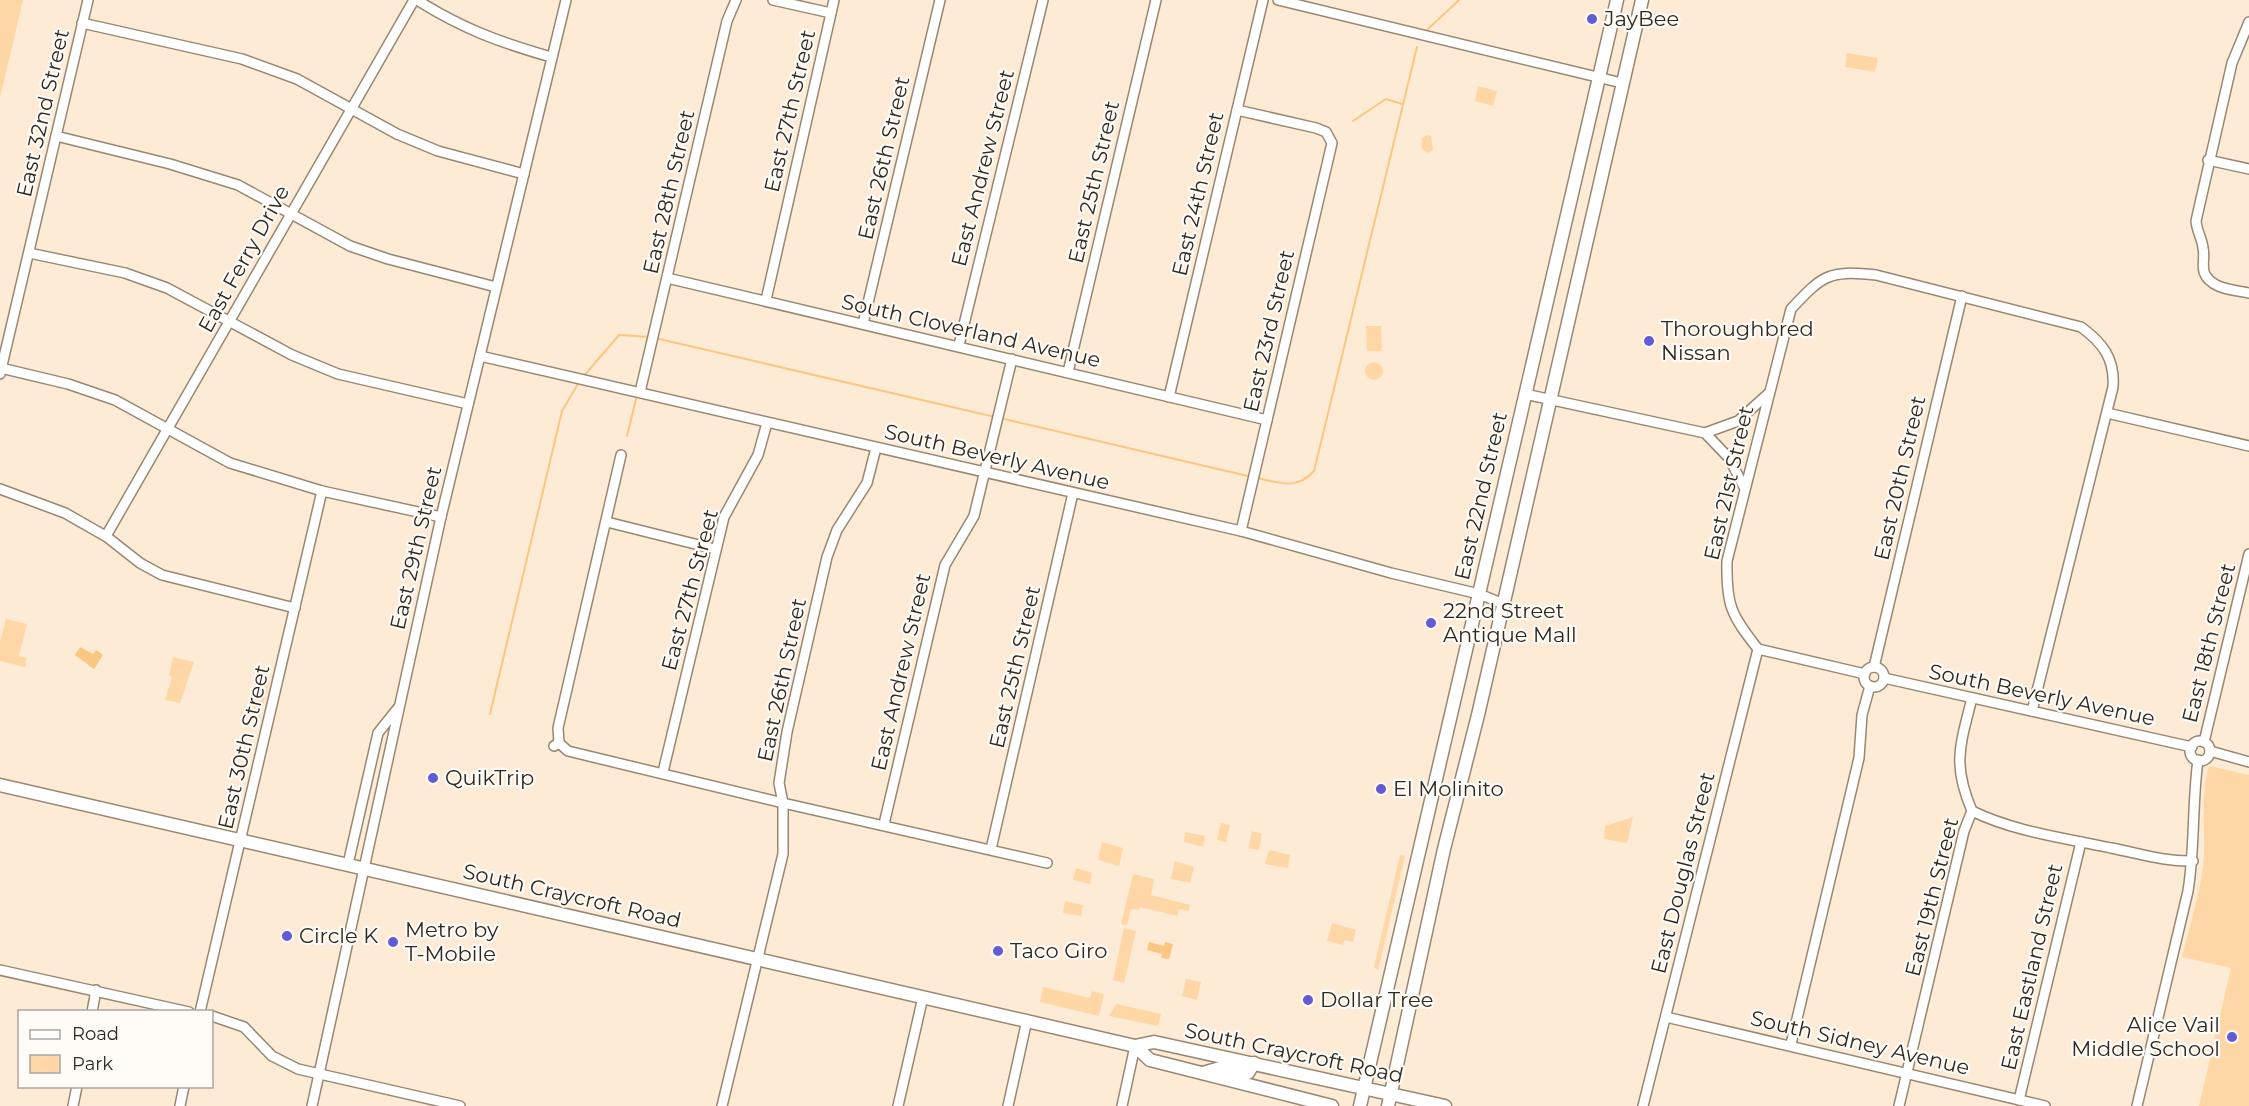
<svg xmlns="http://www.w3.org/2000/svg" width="2249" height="1106" viewBox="0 0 2249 1106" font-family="Montserrat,sans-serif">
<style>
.green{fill:#ffd7a7}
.water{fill:#fbc684}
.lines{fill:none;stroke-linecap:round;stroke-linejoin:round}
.stream{stroke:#fbc684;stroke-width:2}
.minor-casing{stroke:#978773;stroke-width:12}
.major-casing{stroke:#978773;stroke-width:15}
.minor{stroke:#fff;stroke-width:9}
.major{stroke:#fff;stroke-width:12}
.poi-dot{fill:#635bd4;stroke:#fffbf7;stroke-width:2}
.labels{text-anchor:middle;stroke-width:4.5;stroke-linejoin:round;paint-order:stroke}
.poi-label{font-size:21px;fill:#2f2920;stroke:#fffbf7;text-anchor:start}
.street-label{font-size:21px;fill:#2f2920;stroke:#fffbf7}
</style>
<rect width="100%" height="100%" fill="#feebd5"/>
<g class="green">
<polygon points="0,0 23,0 0,98"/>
<polygon points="1847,53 1878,58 1875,72 1845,67"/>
<polygon points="1478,86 1497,91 1493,106 1475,101"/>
<polygon points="1427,135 1431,136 1433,150 1428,153 1422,149 1422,138"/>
<polygon points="1366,326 1381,326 1382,351 1367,351"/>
<circle cx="1374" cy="371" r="9"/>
<polygon points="6,619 27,624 19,656 27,658 25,667 0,661 0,642"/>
<polygon points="173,657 194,662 180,703 165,700 172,677 169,675"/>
<polygon points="255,680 269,683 259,721 240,716 241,711 249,712"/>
<path d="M2209,766L2249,775V1106H2199L2231,968L2182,957C2189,928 2199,897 2203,867C2207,833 2199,800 2209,766Z"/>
<polygon points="1633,817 1627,843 1604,839 1605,826"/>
<polygon points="1221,823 1230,825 1226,842 1217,840"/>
<polygon points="1252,831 1262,834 1259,850 1248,848"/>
<polygon points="1185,832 1205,836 1203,847 1184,842"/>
<polygon points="1102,842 1123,848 1119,866 1098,860"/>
<polygon points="1269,850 1290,855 1288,868 1265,864"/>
<polygon points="1400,855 1405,856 1378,970 1374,967"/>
<polygon points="1175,861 1194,867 1190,883 1171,879"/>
<polygon points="1076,868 1092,873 1090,884 1073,880"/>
<polygon points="1133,874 1154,879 1151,895 1190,905 1189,911 1179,909 1177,916 1140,907 1139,910 1131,909 1127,925 1121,924"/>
<polygon points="1065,901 1083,905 1081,916 1063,913"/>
<polygon points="1332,923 1356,930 1353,942 1345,940 1343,945 1327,941"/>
<polygon points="1124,928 1136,931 1124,983 1113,980"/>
<polygon points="1186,979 1201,982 1197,1000 1182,996"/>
<polygon points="1043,987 1090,998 1092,991 1104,994 1099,1016 1040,1002"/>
<polygon points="1116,1004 1161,1014 1158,1026 1109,1016"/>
</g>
<g class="water">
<polygon points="80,647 93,654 96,650 103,655 94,669 75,655"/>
<polygon points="1149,942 1164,946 1165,942 1173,944 1169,959 1161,958 1162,954 1147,950"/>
</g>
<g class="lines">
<g class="stream">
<polyline points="1428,29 1459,0"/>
<polyline points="1353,121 1386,99 1402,104"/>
<polyline points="655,338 995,417"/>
<polyline points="583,377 619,335 650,337"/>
<polyline points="1000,418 1252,477"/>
<polyline points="627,436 636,399"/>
<path d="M1257,478C1280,483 1297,490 1314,471L1417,47"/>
<polyline points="490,714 562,411 579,382"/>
</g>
<defs>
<g id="minor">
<path d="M417,0C463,29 499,42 551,57"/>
<polyline points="773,0 831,13"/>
<polyline points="1278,0 1622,83"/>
<path d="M2249,22L2232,63L2196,221C2197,232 2202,238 2203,248C2205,256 2202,264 2204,272C2210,289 2234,290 2249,293"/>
<polyline points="82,23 242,59 297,79 397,134 438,151 524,174"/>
<polyline points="1237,110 1316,128 1326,132 1332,143 1241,531"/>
<polyline points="56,136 170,164 238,185 350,246 388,259 496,287"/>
<polyline points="2208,160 2249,169"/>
<polyline points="29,253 125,273 167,288 292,355 338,374 468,404"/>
<polyline points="667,278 1267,420"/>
<polyline points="766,300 834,0"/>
<polyline points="863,324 940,0"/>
<polyline points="959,345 1043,0"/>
<polyline points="480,356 1241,531 1391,573 1479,594 1504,604"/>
<polyline points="1,368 68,384 115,400 230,463 322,491 441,517"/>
<polyline points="1068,372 1156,0"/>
<polyline points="0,374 88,0"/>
<polyline points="640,392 727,21 736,0"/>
<polyline points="1525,394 1705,433 1729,458 1744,487"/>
<polyline points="1169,397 1263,0"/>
<polyline points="2107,413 2249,446"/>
<polyline points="1705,433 1738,421 1769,393"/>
<polyline points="0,489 65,513 107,537 140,563 162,575 295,608"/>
<polyline points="607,522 715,549"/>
<polyline points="106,536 414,0"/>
<path d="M1758,649C1731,615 1726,605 1727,561L1791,309C1823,275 1828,270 1876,275L2081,327C2103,343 2115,359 2113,387L2032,711"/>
<polyline points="1758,649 1865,674"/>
<polyline points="1874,667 1962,296"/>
<circle cx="1874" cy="677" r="10"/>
<polyline points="1884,678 2192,747"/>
<circle cx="2200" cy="751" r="10"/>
<polyline points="2204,742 2249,554"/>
<polyline points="559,743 568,751 783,803 1047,863"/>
<polyline points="554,746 559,743 558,728 621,455"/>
<polyline points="2210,751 2249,762"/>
<polyline points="663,772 724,517 758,455 767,423"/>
<path d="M1972,811C2015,832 2065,838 2111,848C2138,853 2165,862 2193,861"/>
<polyline points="884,824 945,565 974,516 1012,359"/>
<polyline points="991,849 1073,493"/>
<polyline points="348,864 378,733 398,708"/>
<polyline points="0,970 189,1012"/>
<polyline points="92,1012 96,990"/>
<polyline points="200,1012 322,491"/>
<polyline points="212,1016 244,1027 272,1056 298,1069 460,1106"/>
<polyline points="1666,1017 2045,1106"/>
<polyline points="1791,1044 1859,758 1862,715 1870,686"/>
<polyline points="2019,1100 2081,842"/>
<polyline points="73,1106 77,1086"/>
<polyline points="180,1106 184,1086"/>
<polyline points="312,1106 441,517 566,0"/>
<polyline points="722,1106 783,854 783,803 779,783 787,732 827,557 837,530 867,483 876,448"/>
<polyline points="898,1106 923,997"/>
<polyline points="1008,1106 1027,1020"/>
<polyline points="1122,1106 1135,1046"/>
<polyline points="1643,1106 1758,649"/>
<path d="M1899,1106L1964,831L1972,811C1952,764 1960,746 1972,698"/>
<path d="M2137,1106L2188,891C2195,848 2192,804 2198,760"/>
</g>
<g id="major">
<polyline points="0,785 1135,1046 1154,1042 1445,1106"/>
<polyline points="1135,1046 1150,1060 1332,1106"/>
<polyline points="1203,1073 1220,1068 1248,1073 1254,1063"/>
<polyline points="1360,1106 1617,0"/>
<polyline points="1388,1106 1444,849 1478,715 1642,0"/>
</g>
</defs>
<use href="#minor" class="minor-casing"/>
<use href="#major" class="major-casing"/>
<use href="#minor" class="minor"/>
<use href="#major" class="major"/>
</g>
<g class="poi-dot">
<circle cx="1592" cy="19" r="6"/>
<circle cx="1649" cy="341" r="6"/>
<circle cx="1431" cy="623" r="6"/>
<circle cx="433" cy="778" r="6"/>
<circle cx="1381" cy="789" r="6"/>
<circle cx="287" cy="936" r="6"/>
<circle cx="393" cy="942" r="6"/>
<circle cx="998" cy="951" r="6"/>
<circle cx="1308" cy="1000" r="6"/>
<circle cx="2232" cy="1037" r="6"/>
</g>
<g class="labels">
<g class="poi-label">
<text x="1604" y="26">JayBee</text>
<text x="1661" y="336">Thoroughbred<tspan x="1661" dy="24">Nissan</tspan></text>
<text x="1443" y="618">22nd Street<tspan x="1443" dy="24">Antique Mall</tspan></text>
<text x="445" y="785">QuikTrip</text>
<text x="1393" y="796">El Molinito</text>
<text x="405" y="937">Metro by<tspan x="405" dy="24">T-Mobile</tspan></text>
<text x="299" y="943">Circle K</text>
<text x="1010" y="958">Taco Giro</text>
<text x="1320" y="1007">Dollar Tree</text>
<text x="2220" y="1032" text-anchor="end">Alice Vail<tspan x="2220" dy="24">Middle School</tspan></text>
</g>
<g class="street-label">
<text transform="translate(790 111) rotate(-77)" y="7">East 27th Street</text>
<text transform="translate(43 113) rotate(-77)" y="7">East 32nd Street</text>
<text transform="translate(884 158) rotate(-77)" y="7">East 26th Street</text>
<text transform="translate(983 168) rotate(-76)" y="7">East Andrew Street</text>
<text transform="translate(1094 182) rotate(-77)" y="7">East 25th Street</text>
<text transform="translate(669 192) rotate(-77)" y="7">East 28th Street</text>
<text transform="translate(1198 194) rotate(-77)" y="7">East 24th Street</text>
<text transform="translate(244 259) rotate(-61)" y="7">East Ferry Drive</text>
<text transform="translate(971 331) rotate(13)" y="7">South Cloverland Avenue</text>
<text transform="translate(1269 331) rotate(-77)" y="7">East 23rd Street</text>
<text transform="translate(997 457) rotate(13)" y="7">South Beverly Avenue</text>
<text transform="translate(1900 478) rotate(-77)" y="7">East 20th Street</text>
<text transform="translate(1729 483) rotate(-77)" y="7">East 21st Street</text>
<text transform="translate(1481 496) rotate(-77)" y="7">East 22nd Street</text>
<text transform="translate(416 548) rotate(-77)" y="7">East 29th Street</text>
<text transform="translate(690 590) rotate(-75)" y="7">East 27th Street</text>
<text transform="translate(2209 643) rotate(-76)" y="7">East 18th Street</text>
<text transform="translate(1015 667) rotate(-77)" y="7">East 25th Street</text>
<text transform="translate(901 672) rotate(-77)" y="7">East Andrew Street</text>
<text transform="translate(782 680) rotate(-78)" y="7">East 26th Street</text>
<text transform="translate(2042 695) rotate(12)" y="7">South Beverly Avenue</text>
<text transform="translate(244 747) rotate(-77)" y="7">East 30th Street</text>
<text transform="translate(1683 873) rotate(-76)" y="7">East Douglas Street</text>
<text transform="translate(572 896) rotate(13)" y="7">South Craycroft Road</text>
<text transform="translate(1932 897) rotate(-76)" y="7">East 19th Street</text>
<text transform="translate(2032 967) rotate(-77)" y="7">East Eastland Street</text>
<text transform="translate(1860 1043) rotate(13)" y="7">South Sidney Avenue</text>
<text transform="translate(1294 1053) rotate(12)" y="7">South Craycroft Road</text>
</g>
</g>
<rect x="18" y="1010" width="195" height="78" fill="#fffbf7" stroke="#aca7a1" stroke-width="1.5"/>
<rect x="30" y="1030" width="30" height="9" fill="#ffffff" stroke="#aca7a1" stroke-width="1.5"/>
<text x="72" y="1040" font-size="18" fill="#2f2920">Road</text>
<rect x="30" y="1055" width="30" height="18" fill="#ffd7a7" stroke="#aca7a1" stroke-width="1.5"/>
<text x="72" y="1070" font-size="18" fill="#2f2920">Park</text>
</svg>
